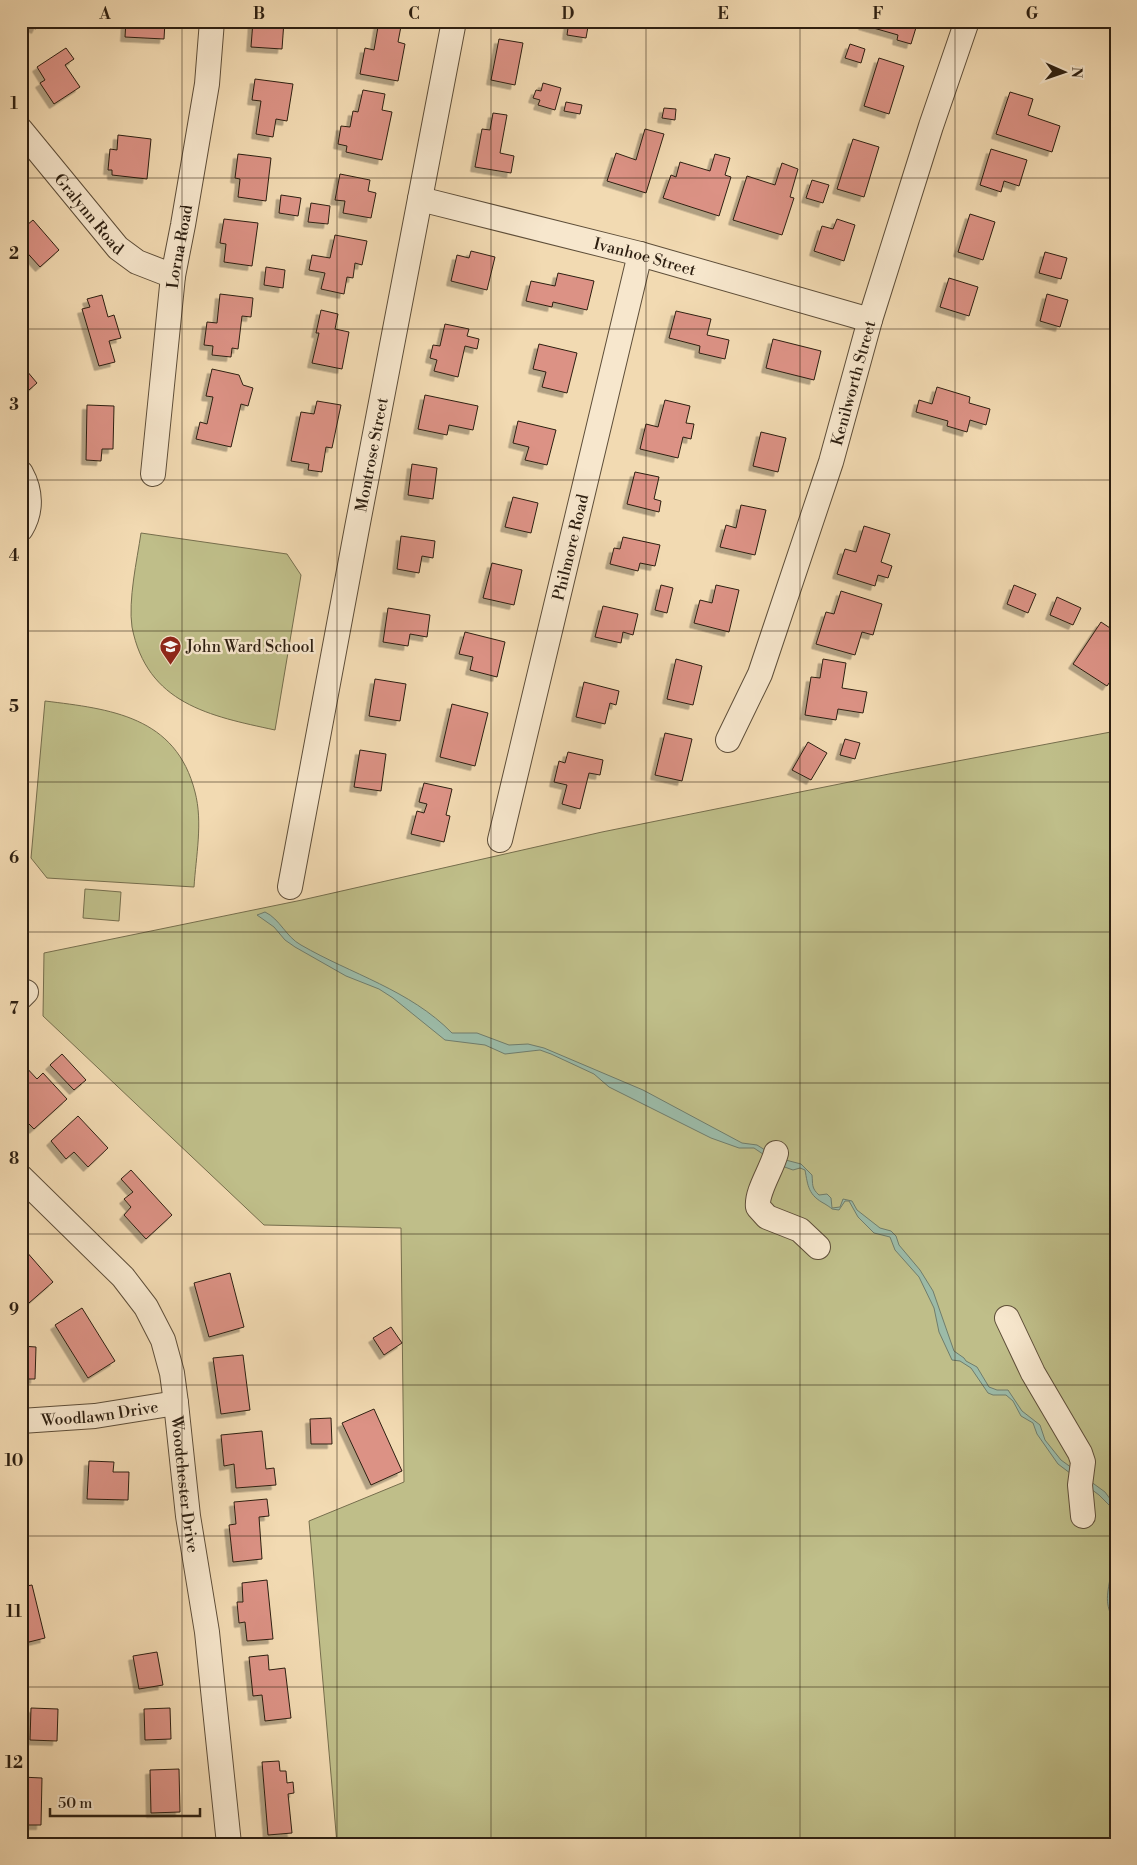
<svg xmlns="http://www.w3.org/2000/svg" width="1137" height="1865" viewBox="0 0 1137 1865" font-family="'Libre Bodoni',serif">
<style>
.green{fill:#bfbe89;stroke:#766e4d}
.water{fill:#9cbba8;stroke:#707d6c}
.building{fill:#dc9285;stroke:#2d1f11;filter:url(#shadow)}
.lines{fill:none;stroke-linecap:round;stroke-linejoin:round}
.minor-casing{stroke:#5e4e39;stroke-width:26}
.minor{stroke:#f7e7cd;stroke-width:24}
.grid{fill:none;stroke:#2d1f11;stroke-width:1;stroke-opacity:0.55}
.labels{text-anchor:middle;stroke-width:4.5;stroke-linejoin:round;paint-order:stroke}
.street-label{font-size:16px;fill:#2d1f11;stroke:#f7e7cd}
.poi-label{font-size:16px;fill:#2d1f11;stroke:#f7e7cd;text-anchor:start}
.neatline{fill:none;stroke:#2d1f11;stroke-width:2}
.grid-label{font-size:16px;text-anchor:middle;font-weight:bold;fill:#2d1f11}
</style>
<defs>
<filter id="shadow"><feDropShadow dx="-4.5" dy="4.5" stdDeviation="0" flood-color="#0004"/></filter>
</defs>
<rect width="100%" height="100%" fill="#f2dab2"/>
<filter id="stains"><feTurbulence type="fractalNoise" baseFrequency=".004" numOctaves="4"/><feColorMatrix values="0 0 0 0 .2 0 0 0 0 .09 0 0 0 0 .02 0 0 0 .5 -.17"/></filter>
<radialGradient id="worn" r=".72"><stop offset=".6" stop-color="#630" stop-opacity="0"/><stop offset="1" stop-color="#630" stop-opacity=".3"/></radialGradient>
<g class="green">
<path d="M141,533L287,554L301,575L275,730C210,716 147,704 132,627C128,600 137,560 141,533Z"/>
<path d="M45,701C110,709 176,716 195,792C203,822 196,856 194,887L47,878L31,858Z"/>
<polygon points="1116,731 1116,1844 337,1844 309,1521 404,1482 401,1228 264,1225 43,1016 44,953 302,900 602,832 889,774"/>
<polygon points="85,889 121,892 119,921 83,918"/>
</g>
<g class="water">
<path d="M265,912C280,919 286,937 301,945C351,974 410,990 452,1033H477L509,1045L528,1044L544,1048L643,1090L742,1143L757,1145L778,1158L801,1164L812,1175C813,1184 811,1188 819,1195L827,1194L831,1198L832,1208L840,1207L843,1199L852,1201L857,1210L880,1228L891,1231L896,1236L899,1245L920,1270L933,1291L954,1351L964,1358L966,1361L977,1367L989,1387L997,1390H1008L1022,1411L1040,1425L1045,1440L1061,1460L1105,1492L1116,1507V1512L1099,1495L1058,1464L1037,1434L1033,1423L1021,1416L1013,1401L1006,1395H993L988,1393L971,1368L960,1361L952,1360L939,1332L934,1308L919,1277L895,1250L890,1237L874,1233L858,1217L849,1201H845L839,1210L832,1209C830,1207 828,1206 825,1204C808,1195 808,1186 805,1170L800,1168L793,1170L779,1165L754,1148H739L711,1138L609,1087L594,1074L551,1054L540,1050L505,1054L485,1045L445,1040L393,998L379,989L346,976L295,947L285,940L274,927L257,915Z"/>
<path d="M1111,1573L1116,1574V1628C1105,1602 1106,1601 1111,1573Z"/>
</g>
<g class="building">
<polygon points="22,21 40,21 36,29"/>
<polygon points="126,21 165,22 164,39 125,37"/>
<polygon points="253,21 284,21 282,49 251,47"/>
<polygon points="379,21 402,21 398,42 405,44 398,81 360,74 365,48 374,50"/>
<polygon points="569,21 589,21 586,38 567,35"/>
<polygon points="864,21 918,21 911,44 897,40 898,35 863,25"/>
<polygon points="499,39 523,43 515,85 491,80"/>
<polygon points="850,44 865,49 861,63 845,58"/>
<polygon points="66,48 74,59 65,65 80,87 54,104 40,83 45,80 37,67"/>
<polygon points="879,58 904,66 889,114 864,106"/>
<polygon points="255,79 293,84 287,121 276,119 273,137 256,134 261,101 252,100"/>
<polygon points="543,83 561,88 555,110 538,105 540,100 533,98 536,90 541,91"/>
<polygon points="363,90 385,94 382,110 392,112 382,160 346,152 347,146 338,144 341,126 350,127 353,111 358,112"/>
<polygon points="1010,92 1033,99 1028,115 1060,126 1052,152 996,134"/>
<polygon points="566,102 582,105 580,114 564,111"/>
<polygon points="664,108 676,109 675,120 662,118"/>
<polygon points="493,113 507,115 500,153 514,156 511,173 475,167 482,129 490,130"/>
<polygon points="645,129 664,134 646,193 607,181 616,153 636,160"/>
<polygon points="118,135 151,139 147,179 112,175 112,170 108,170 110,149 117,150"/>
<polygon points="853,139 879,147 864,197 837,189"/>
<polygon points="991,149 1027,160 1019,186 1004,181 1001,192 980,185"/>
<polygon points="238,154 271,158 266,201 238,197 240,179 235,178"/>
<polygon points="715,154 730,158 725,175 731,177 719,216 663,198 671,175 676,177 680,162 710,171"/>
<polygon points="782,163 798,169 790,197 794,198 782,235 733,220 747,176 775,185"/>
<polygon points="340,174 370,180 368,191 376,193 371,218 343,213 345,201 335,200"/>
<polygon points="812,180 829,185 823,203 806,198"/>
<polygon points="281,195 301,198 298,216 279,213"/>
<polygon points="311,203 330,206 328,224 308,222"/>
<polygon points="970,214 995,222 983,260 958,252"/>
<polygon points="224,219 258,223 252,266 224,262 226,244 220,243"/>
<polygon points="837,219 855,225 844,261 814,251 822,226 833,229"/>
<polygon points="33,220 59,250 40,267 21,246 21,230"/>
<polygon points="335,235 367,241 362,265 355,263 353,278 347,277 344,294 321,289 325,273 309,270 312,255 330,258"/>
<polygon points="471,251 495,257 487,290 451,281 457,255 469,258"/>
<polygon points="1045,252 1067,258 1061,279 1039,273"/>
<polygon points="266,267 285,270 283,288 264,285"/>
<polygon points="558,273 594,281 587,310 553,302 552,307 526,301 531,281 555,286"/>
<polygon points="949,278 978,287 969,316 940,307"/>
<polygon points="220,294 253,298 251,317 242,316 238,349 232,348 231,357 212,355 213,346 204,345 207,322 217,323"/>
<polygon points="1047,294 1068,300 1060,327 1040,321"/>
<polygon points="102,295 108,317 114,315 121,338 109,341 115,362 99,366 82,309 90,307 87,299"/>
<polygon points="321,310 338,314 335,329 349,332 342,369 312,363 319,333 316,333"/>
<polygon points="676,311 711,319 707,335 729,340 725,359 699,353 700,346 669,338"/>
<polygon points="445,324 469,329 467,336 479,339 477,349 465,346 458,377 434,371 437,360 430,358 433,345 440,346"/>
<polygon points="773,339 821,351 814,380 766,368"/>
<polygon points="539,344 577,353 567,393 542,387 546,372 533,369"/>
<polygon points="21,364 37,383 21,397"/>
<polygon points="212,369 239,375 243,385 253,388 248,406 241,404 231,447 196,439 200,422 207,424 213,397 206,396"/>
<polygon points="937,387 970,397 969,403 990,409 986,425 970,420 967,432 947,426 948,421 916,412 919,400 932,404"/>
<polygon points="425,395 478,406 473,430 449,425 447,435 418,429"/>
<polygon points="665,400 690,406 686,423 694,424 691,439 683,437 678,458 640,449 646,424 658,427"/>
<polygon points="317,401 341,405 332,448 326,447 322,472 308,470 309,464 291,461 301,412 314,414"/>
<polygon points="87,405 114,406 113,449 102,449 101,461 86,460"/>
<polygon points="518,421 556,430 547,465 525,460 529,447 513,443"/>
<polygon points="761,432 786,438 778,472 753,466"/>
<polygon points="412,464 437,468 433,499 408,495"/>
<polygon points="635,472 659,477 654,499 661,501 659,512 627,504"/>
<polygon points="513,497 538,503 531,533 505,527"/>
<polygon points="741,505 766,510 755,555 720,547 726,525 736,528"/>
<polygon points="864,526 890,534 881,562 892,566 888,578 878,575 875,586 837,574 845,549 856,552"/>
<polygon points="401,536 435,541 433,558 422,556 419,573 397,569"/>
<polygon points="623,537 660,545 655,566 640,563 638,571 610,564 614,548 620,549"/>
<polygon points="492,563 522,570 514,605 483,598"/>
<polygon points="661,585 673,588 667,613 655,610"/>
<polygon points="716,585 739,590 729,632 694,623 700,600 712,603"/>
<polygon points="1014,585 1036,594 1028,613 1007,604"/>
<polygon points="841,591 882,604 873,635 862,632 855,655 816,644 826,612 834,614"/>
<polygon points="1057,597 1081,608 1073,625 1050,615"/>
<polygon points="603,606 638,614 633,635 623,632 621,643 595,637"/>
<polygon points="388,608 430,615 427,637 410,634 408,646 383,642"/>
<polygon points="1101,622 1116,632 1116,673 1107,686 1073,664"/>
<polygon points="465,632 505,642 497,677 470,670 473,657 459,654"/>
<polygon points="676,659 702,666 693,705 667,699"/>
<polygon points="823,659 846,663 842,688 867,692 863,713 838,709 836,720 805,715 811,677 820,678"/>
<polygon points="375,679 406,684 400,721 369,716"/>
<polygon points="584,682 619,691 616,705 610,703 605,724 576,717"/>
<polygon points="452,704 488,713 475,766 440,757"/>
<polygon points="665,733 692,739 682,781 655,775"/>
<polygon points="845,739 860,743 855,759 840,755"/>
<polygon points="808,742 827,753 811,780 792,770"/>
<polygon points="360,750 386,754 381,791 354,787"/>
<polygon points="568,752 603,760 600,775 589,773 580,809 562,804 567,785 554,782 559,761 565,763"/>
<polygon points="424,783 452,789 446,815 450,816 444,842 411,834 417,811 424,813 427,804 419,802"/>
<polygon points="62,1054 86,1080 74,1090 50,1065"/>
<polygon points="24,1065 37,1079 43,1073 67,1099 34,1129 22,1117 28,1112 21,1104 21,1068"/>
<polygon points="78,1116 108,1148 88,1167 74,1152 66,1159 51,1141"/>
<polygon points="131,1170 172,1215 146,1239 124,1215 131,1207 124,1199 133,1192 121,1179"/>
<polygon points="25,1250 53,1282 29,1303 21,1294 21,1253"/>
<polygon points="230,1273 244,1327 209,1337 194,1283"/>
<polygon points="82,1308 115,1361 88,1378 55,1325"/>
<polygon points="391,1327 402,1343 384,1355 373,1338"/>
<polygon points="21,1346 36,1347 35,1379 21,1379"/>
<polygon points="243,1355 250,1410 221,1414 213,1358"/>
<polygon points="374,1409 402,1471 371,1485 342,1423"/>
<polygon points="331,1418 332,1444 311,1444 310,1419"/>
<polygon points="262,1431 266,1469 274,1468 276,1485 236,1488 234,1464 224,1466 221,1435"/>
<polygon points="89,1461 114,1462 113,1472 129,1472 128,1500 87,1499"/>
<polygon points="267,1499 269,1516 259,1517 262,1559 233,1562 229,1525 236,1524 234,1502"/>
<polygon points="267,1580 273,1639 247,1641 245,1622 239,1623 237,1602 243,1602 242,1583"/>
<polygon points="32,1585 45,1638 21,1644 21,1587"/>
<polygon points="157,1652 163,1685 139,1689 133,1656"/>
<polygon points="268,1655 269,1670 285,1668 291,1718 265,1721 262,1695 253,1696 249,1657"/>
<polygon points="31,1708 58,1709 57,1741 30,1740"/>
<polygon points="170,1708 171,1739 145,1740 144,1709"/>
<polygon points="279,1761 280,1771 286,1771 287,1783 293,1782 294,1793 288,1794 292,1833 268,1835 262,1762"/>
<polygon points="179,1769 180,1812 151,1813 150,1770"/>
<polygon points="21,1777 42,1778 41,1825 21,1825"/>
</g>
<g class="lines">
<defs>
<g id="minor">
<path id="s1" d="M21,130L118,248L137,262L173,276"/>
<path id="s2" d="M420,199L640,254L870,320"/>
<path d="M21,473C31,491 32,511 21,529"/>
<path id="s3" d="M153,474L173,276L183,225L207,84L212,21"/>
<path id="s4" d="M728,740L760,674L831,462L870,320L931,126L967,21"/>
<path id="s5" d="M500,840L640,254"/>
<path id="s6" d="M290,887L357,528L454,21"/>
<polyline points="21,997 26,992"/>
<path d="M776,1153C772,1169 756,1192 758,1207L767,1217L800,1230L818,1247"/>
<path id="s7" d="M21,1177L123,1277L146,1307L163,1340L172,1373L176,1403L188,1516L207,1632L229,1844"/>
<polyline points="1007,1318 1033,1373 1080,1453 1083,1462 1080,1485 1083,1516"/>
<path id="s8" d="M21,1421L95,1416L176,1403"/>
</g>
</defs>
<use href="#minor" class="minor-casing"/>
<use href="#minor" class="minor"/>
</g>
<path class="grid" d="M182,21V1844M337,21V1844M491,21V1844M646,21V1844M800,21V1844M955,21V1844M21,178H1116M21,329H1116M21,480H1116M21,631H1116M21,782H1116M21,932H1116M21,1083H1116M21,1234H1116M21,1385H1116M21,1536H1116M21,1687H1116"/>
<defs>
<symbol id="school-pin" viewBox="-11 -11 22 30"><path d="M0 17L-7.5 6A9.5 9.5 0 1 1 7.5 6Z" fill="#8f2418" stroke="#f7e7cd"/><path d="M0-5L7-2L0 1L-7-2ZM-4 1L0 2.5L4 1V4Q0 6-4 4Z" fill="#fff"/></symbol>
</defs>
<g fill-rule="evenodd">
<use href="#school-pin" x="158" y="634" width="25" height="34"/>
</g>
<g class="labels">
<g class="street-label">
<text dy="6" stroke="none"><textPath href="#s1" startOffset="108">Gralynn Road</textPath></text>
<text dy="6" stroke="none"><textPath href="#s3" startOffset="229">Lorna Road</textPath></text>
<text dy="6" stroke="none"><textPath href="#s2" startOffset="232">Ivanhoe Street</textPath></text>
<text dy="6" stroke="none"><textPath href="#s4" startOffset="379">Kenilworth Street</textPath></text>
<text dy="6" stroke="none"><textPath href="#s6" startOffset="440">Montrose Street</textPath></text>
<text dy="6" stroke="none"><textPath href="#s5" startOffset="301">Philmore Road</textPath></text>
<text dy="6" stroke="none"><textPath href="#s8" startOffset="79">Woodlawn Drive</textPath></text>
<text dy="6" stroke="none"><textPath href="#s7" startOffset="364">Woodchester Drive</textPath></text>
</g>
<g class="poi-label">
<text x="186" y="652">John Ward School</text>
</g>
</g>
<rect width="1137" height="1865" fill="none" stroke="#f2dab2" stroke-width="55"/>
<g transform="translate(1064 72) rotate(92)" stroke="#f7e7cd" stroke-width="4" paint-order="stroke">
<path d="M0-4L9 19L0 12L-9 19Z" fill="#2d1f11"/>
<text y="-8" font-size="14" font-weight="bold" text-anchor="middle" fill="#2d1f11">N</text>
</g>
<path d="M50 1808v8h150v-8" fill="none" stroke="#2d1f11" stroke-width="2.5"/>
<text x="58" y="1808" font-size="15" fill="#2d1f11" stroke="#f7e7cd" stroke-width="4" paint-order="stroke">50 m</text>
<rect x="28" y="28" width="1082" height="1810" class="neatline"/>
<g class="grid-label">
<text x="105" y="19">A</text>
<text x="259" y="19">B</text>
<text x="414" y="19">C</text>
<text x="568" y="19">D</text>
<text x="723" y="19">E</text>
<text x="878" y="19">F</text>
<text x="1032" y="19">G</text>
<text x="14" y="109">1</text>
<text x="14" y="259">2</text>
<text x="14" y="410">3</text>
<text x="14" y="561">4</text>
<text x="14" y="712">5</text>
<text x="14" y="863">6</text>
<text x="14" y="1014">7</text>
<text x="14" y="1164">8</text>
<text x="14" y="1315">9</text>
<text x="14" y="1466">10</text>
<text x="14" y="1617">11</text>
<text x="14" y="1768">12</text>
</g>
<rect width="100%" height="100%" filter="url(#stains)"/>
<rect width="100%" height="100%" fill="url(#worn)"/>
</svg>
